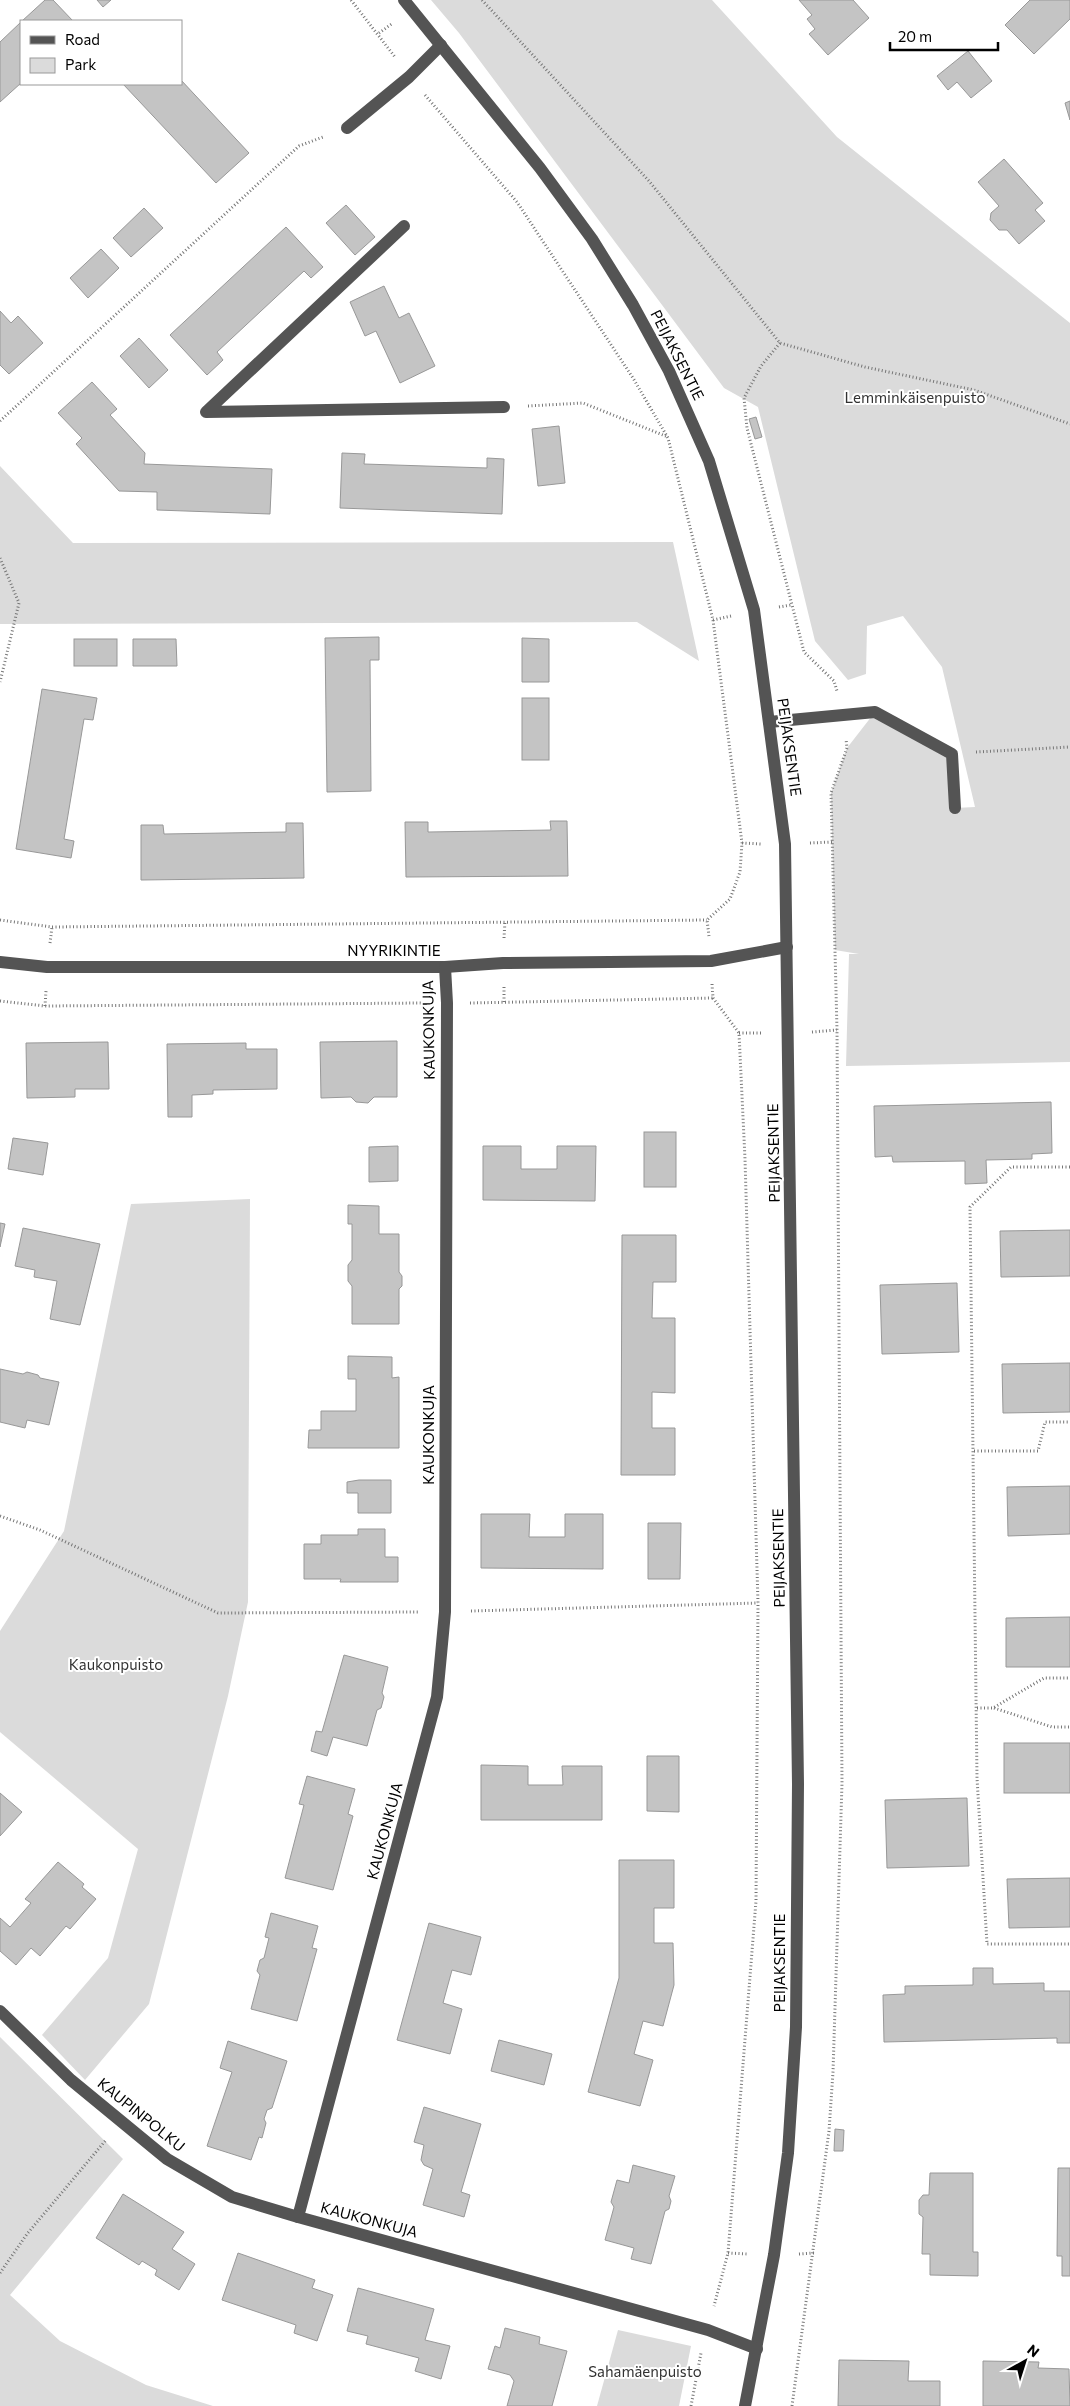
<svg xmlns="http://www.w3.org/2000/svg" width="1070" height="2406" viewBox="0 0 1070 2406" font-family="Commissioner,sans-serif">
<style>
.green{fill:#dbdbdb}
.building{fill:#c4c4c4;stroke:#989898}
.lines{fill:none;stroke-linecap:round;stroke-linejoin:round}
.path{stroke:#767676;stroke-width:3;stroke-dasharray:1 2.5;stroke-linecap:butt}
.minor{stroke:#545454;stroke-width:12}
.labels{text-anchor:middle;stroke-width:4;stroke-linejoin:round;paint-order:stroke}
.street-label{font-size:15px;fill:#000;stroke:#fff}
.park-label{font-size:15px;fill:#323232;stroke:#fff}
</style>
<rect width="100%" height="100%" fill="#fff"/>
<g class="green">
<polygon points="431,0 712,0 837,137 1070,323 1070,1062 846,1066 849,954 859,954 835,950 831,793 847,748 875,712 952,754 955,808 975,807 942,667 903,616 867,626 866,674 848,680 815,641 758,407 724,388 459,33"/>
<polygon points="0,466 73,543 673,542 699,661 637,622 0,624"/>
<polygon points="250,1199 248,1602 228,1696 149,2004 85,2080 42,2035 108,1958 138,1849 0,1732 0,1631 64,1531 131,1204"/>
<polygon points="0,2037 123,2159 10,2295 60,2341 146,2385 213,2406 0,2406"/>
<polygon points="618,2330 691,2346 679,2406 597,2406"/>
</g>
<g class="building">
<polygon points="45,0 53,0 73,21 22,21"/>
<polygon points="97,0 111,0 103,7"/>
<polygon points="799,0 853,0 869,18 828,55 809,34 815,29 807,19 812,15"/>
<polygon points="1030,0 1070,0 1070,19 1034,54 1005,25"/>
<polygon points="21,22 21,83 0,102 0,42"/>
<polygon points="968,51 992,81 971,98 957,82 948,90 937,76"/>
<polygon points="181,80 249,153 216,183 123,84 181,84"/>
<polygon points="1070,101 1070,120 1065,103"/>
<polygon points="1004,159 1043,203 1035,210 1045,221 1019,244 1007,230 999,230 990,220 991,213 999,206 978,182"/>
<polygon points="346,205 375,237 355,255 326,223"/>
<polygon points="144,208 163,228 131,257 113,238"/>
<polygon points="286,227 323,267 311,278 304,271 217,352 223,360 207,375 170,335"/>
<polygon points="101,249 119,268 88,298 70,278"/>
<polygon points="384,286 399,318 409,313 435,366 400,383 376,331 365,336 350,302"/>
<polygon points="0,311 11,323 18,316 43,343 9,374 0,365"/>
<polygon points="139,338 168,370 149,388 120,356"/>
<polygon points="92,382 117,409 110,415 145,453 144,464 272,469 270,514 157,510 157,492 119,491 76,444 82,438 58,413"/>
<polygon points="756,417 762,437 755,439 749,419"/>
<polygon points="559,426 565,483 538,486 532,429"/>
<polygon points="342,453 365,454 364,464 487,468 487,458 504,459 502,514 340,508"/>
<polygon points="379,637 379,660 370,660 371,791 327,792 325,638"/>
<polygon points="522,638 549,639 549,682 522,682"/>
<rect x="74" y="639" width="43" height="27"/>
<polygon points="133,639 176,639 177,666 133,666"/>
<polygon points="42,689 97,698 93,720 84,719 64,839 74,841 71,858 16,849"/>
<rect x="522" y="698" width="27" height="62"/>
<polygon points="550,821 567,821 568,876 406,877 405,822 428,822 428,832 551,830"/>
<polygon points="286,823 303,823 304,878 141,880 141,825 163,825 164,834 286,832"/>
<polygon points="397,1041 397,1097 374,1097 368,1103 356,1102 351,1097 321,1098 320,1042"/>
<polygon points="108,1042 109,1089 75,1089 75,1097 27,1098 26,1043"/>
<polygon points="246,1043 246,1049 277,1049 277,1089 213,1090 213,1094 192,1095 192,1117 168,1117 167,1044"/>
<polygon points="1051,1102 1052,1153 1032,1154 1032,1159 986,1160 987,1183 965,1184 965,1161 893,1162 892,1156 875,1157 874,1106"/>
<rect x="644" y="1132" width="32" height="55"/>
<polygon points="13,1138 48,1143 43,1175 8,1169"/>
<polygon points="398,1146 398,1181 369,1182 369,1147"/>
<polygon points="483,1146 521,1146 521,1169 557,1169 557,1146 596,1146 595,1201 483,1200"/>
<polygon points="348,1205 379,1206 379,1234 399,1234 399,1272 402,1276 402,1286 399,1289 399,1324 352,1324 352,1286 348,1281 348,1265 352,1260 352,1224 348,1224"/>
<polygon points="0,1223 5,1224 0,1247"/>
<polygon points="23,1228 100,1244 80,1325 50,1319 57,1281 34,1277 35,1270 15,1266"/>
<polygon points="1070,1230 1070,1276 1001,1277 1000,1231"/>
<polygon points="622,1235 676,1235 676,1282 653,1282 652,1318 675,1318 675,1393 652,1392 652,1428 675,1428 675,1475 621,1475"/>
<polygon points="957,1283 959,1352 882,1354 880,1285"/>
<polygon points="348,1356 392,1357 392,1378 399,1377 399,1448 308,1448 309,1430 321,1430 321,1411 356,1411 356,1379 348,1379"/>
<polygon points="1070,1363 1070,1412 1003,1413 1002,1364"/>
<polygon points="0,1369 23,1374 27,1372 38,1375 40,1378 59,1382 49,1425 27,1420 25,1428 0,1422"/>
<polygon points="359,1480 391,1480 391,1513 358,1513 358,1493 347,1493 347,1482"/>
<polygon points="1070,1486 1070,1534 1008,1536 1007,1487"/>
<polygon points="481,1514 530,1514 529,1537 565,1537 565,1514 603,1514 603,1569 481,1568"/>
<polygon points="648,1523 681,1523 680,1579 648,1579"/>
<polygon points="358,1529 385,1529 385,1557 398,1557 398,1582 340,1582 341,1579 304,1579 304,1544 321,1544 321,1535 358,1535"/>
<polygon points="1070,1617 1070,1667 1006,1667 1006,1618"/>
<polygon points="344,1655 388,1667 382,1693 384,1697 381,1708 377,1710 367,1746 333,1737 327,1756 311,1751 316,1731 322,1732"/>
<rect x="1004" y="1743" width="66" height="50"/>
<polygon points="647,1756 679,1756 679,1812 647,1811"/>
<polygon points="481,1765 528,1766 528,1785 563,1785 562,1766 602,1766 602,1820 481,1820"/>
<polygon points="307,1776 355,1789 348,1814 353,1816 333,1890 285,1878 304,1805 299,1804"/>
<polygon points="0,1793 22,1812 0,1836"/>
<polygon points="967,1798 969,1866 887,1868 885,1800"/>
<polygon points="619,1860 674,1860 674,1908 654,1908 654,1943 673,1943 674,1985 663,2026 643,2021 634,2054 653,2060 640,2106 588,2092 619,1978"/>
<polygon points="58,1862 84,1884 82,1887 96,1899 70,1929 66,1926 40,1956 31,1948 16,1965 0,1951 0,1918 10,1927 31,1903 25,1899"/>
<polygon points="1070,1878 1070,1927 1009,1928 1007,1879"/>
<polygon points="271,1913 318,1926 312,1948 317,1949 297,2021 251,2009 260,1975 257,1971 260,1960 264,1958 269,1938 265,1937"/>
<polygon points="429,1923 481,1937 471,1975 452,1970 443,2003 462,2009 450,2054 397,2040"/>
<polygon points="973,1968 993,1968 993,1984 1044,1983 1044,1991 1070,1991 1070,2043 1057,2043 1057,2038 884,2042 883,1995 905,1994 905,1986 973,1985"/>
<polygon points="499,2040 552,2054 544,2085 491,2071"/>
<polygon points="228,2041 287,2061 272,2108 267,2110 264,2119 266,2123 262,2138 259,2137 251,2160 207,2146 232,2072 220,2068"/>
<polygon points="424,2107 481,2124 461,2192 470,2195 464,2217 423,2205 433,2169 424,2165 421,2160 424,2145 414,2142"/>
<polygon points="835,2129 844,2130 843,2151 834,2151"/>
<polygon points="633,2165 675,2176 669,2196 671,2201 669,2209 665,2211 651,2264 631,2259 634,2248 605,2240 614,2207 611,2202 617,2180 629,2183"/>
<polygon points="1058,2168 1070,2168 1070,2276 1062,2276 1062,2256 1057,2256"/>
<polygon points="930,2173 973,2173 973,2252 978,2252 978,2276 930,2275 930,2254 922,2254 923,2217 919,2214 919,2200 923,2195 929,2195"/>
<polygon points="123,2194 184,2232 172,2249 195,2264 179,2290 155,2275 157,2270 142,2261 139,2265 96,2238"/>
<polygon points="238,2253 315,2280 312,2288 333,2295 317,2341 294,2333 296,2325 222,2300"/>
<polygon points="358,2288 434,2309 425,2340 450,2346 441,2379 415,2371 419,2358 366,2344 368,2336 347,2331"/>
<polygon points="505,2328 540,2337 539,2344 567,2351 552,2406 507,2406 514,2381 510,2375 488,2369 495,2346 500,2348"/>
<polygon points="839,2360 909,2361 908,2381 940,2381 940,2406 838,2406"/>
<polygon points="983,2361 1039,2362 1038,2368 1069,2369 1070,2406 983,2406"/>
</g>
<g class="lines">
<g class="path">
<polyline points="351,0 395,57"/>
<polyline points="482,0 649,181 780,343 865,367 974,390 1070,424"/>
<polyline points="379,33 393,23"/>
<polyline points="425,95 517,202 633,378 668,438 713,620 742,843 740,872 730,899 707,920 709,936"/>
<polyline points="780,343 761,366 744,398 747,428 804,652 834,681 837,691"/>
<polyline points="528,406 583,403 668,437"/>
<polyline points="0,421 299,146 323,137"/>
<polyline points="0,558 19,603 0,682"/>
<polyline points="779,607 791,605"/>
<polyline points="713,620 731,616"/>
<polyline points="976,752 1070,747"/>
<polyline points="742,843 761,844"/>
<polyline points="810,843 832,842"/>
<polyline points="0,920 52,927 707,920"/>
<polyline points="504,938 505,921"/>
<polyline points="50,943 52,927"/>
<polyline points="712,984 713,998 739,1033 745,1159 758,1603 756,1901 728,2253 714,2306"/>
<polyline points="504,987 504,1002"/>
<polyline points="0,1001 45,1006 422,1003"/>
<polyline points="470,1003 713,998"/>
<polyline points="45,1006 46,991"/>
<polyline points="812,1032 837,1030"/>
<polyline points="739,1033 763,1033"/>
<polyline points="1070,1167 1011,1167 970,1207 977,1778 987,1944 1070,1944"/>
<polyline points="974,1451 1038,1451 1045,1422 1070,1422"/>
<polyline points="0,1516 40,1530 218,1613 420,1612"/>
<polyline points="471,1611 758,1603"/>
<polyline points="977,1708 993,1708 1044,1678 1070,1678"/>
<polyline points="994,1708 1052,1727 1070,1727"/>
<polyline points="728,2253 748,2254"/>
<polyline points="799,2254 814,2253"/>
<polyline points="0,2273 27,2234 106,2140"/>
<polyline points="691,2406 701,2353"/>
<polyline points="792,2406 829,2131 833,2072 842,1783 837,1030 831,793 847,748 846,739"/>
</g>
<g class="minor">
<polyline points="404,0 540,168 592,239 633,305 669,371 709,461 754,610 785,844 798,1784 796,2027 788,2153 774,2255 745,2406"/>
<polyline points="347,128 409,77 441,45"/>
<polyline points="404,226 206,412 504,407"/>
<polyline points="769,722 875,712 952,754 955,808"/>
<polyline points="0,962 47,967 445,967 503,963 711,961 787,947"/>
<polyline points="445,967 447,1003 445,1612 437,1697 298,2217 708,2330 757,2349"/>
<polyline points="0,2011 71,2080 167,2159 232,2197 298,2217"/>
</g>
</g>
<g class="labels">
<g class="street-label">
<text transform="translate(677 355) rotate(63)" y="5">PEIJAKSENTIE</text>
<text transform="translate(789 747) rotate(82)" y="5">PEIJAKSENTIE</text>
<text x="394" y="956">NYYRIKINTIE</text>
<text transform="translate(429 1030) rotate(-91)" y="5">KAUKONKUJA</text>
<text transform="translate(774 1153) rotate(-91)" y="5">PEIJAKSENTIE</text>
<text transform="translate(429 1435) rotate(-90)" y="5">KAUKONKUJA</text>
<text transform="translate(779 1558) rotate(-91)" y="5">PEIJAKSENTIE</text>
<text transform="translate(385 1831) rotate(-75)" y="5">KAUKONKUJA</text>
<text transform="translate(780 1963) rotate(-90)" y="5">PEIJAKSENTIE</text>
<text transform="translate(141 2115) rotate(39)" y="5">KAUPINPOLKU</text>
<text transform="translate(369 2220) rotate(15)" y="5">KAUKONKUJA</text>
</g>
<g class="park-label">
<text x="915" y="403">Lemminkäisenpuisto</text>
<text x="116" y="1670">Kaukonpuisto</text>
<text x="645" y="2377">Sahamäenpuisto</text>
</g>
</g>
<rect x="20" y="20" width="162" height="65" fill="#ffffff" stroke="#999999"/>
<rect x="30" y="36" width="25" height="8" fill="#545454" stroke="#999999"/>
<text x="65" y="45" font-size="15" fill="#000000">Road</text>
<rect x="30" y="58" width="25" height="15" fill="#dbdbdb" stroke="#999999"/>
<text x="65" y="70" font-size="15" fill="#000000">Park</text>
<g transform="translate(1025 2361) rotate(39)" stroke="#ffffff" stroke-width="4" paint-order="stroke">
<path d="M0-4L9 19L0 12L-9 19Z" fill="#000000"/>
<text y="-8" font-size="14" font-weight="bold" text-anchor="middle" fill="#000000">N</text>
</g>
<path d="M890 42v8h108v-8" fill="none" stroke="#000000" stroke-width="2.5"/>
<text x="898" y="42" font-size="15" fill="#000000" stroke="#ffffff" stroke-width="4" paint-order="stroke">20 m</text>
</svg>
